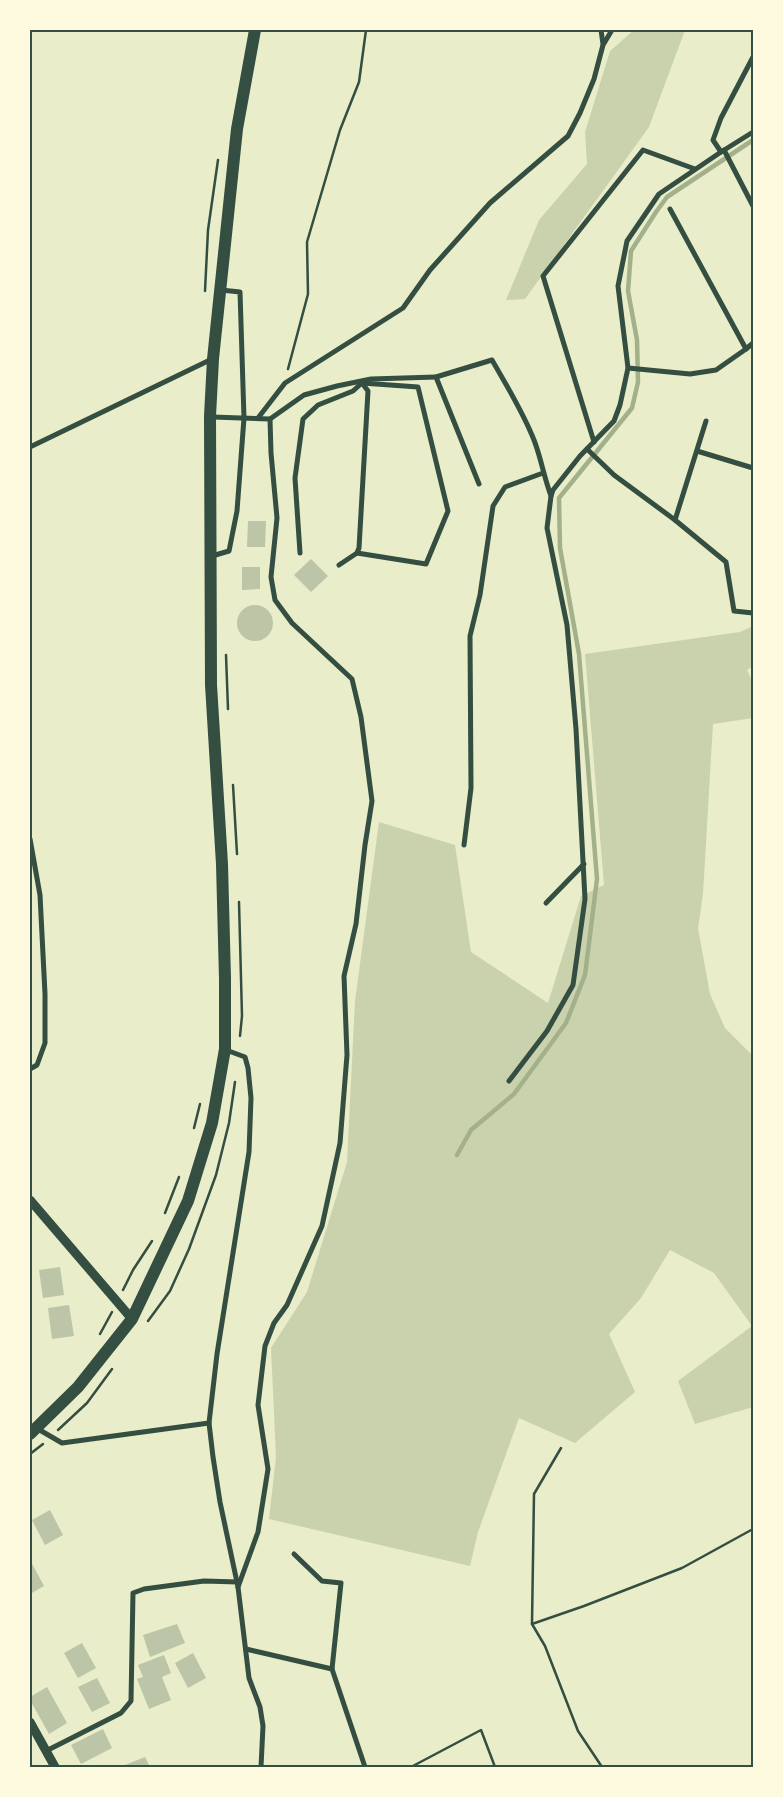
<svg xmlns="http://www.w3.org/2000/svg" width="783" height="1797" viewBox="0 0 783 1797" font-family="'IBM Plex Sans',sans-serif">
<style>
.green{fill:#cad2ad}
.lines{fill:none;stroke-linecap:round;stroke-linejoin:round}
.stream{stroke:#a3b18a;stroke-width:4.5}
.building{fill:#bcc5a7}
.path{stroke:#344e41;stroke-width:2.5}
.minor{stroke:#344e41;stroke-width:5}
.tertiary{stroke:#344e41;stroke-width:9}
.primary{stroke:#344e41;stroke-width:12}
.neatline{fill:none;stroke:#344e41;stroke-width:2}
</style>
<rect width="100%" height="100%" fill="#e9edc9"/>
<g class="green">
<polygon points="634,30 685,30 649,127 525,299 506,300 539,220 587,164 585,132 610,51"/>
<polygon points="753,626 753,666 747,670 753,683 753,718 713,724 703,894 698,928 710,994 725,1028 753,1056 753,1407 695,1424 678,1381 752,1326 714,1273 670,1250 641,1298 609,1334 635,1392 575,1443 519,1418 478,1532 470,1566 269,1519 276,1457 271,1348 307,1292 347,1162 355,1001 379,822 455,845 471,952 548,1003 581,896 604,885 585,654 740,632"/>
</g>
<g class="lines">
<polyline class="stream" points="457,1155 471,1130 514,1094 566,1023 585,975 597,879 579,654 560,548 559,498 632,408 638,382 637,340 628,291 631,251 656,212 667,197 753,140"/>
</g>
<g class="building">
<polygon points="248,521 266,521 265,547 247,547"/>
<polygon points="311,559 328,576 311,592 294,575"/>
<polygon points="242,567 260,567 260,589 242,590"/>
<circle cx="255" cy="623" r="18"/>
<polygon points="60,1267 64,1295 43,1298 39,1270"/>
<polygon points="69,1305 74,1336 52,1339 48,1308"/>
<polygon points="50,1510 63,1535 45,1545 32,1520"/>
<polygon points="30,1560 44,1586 30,1594"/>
<polygon points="177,1624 185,1643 150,1657 143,1635"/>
<polygon points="82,1643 96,1668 78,1678 64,1653"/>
<polygon points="193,1653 206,1678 188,1688 175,1663"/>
<polygon points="164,1655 171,1673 162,1677 171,1700 149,1709 137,1679 143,1677 138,1665"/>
<polygon points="97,1678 110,1703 92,1712 78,1687"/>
<polygon points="47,1687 67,1723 49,1734 30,1700 30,1697"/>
<polygon points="103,1729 112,1748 81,1764 71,1745"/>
<polygon points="145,1757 150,1767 120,1767"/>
</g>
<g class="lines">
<g class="path">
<polyline points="205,291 208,230 218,160"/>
<polyline points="288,369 308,294 307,242 340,130 359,82 366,30"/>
<polyline points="226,655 228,709"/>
<polyline points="233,785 237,854"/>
<polyline points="239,902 242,1016 240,1036"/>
<polyline points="194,1128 200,1104"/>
<polyline points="165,1213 179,1177"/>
<polyline points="123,1290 133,1270 152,1241"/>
<polyline points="148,1321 170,1291 189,1249 216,1175 229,1123 235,1082"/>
<polyline points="100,1334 112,1312"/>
<polyline points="58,1430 87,1403 112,1369"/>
<polyline points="561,1448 534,1494 532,1624 545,1646 578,1731 602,1767"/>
<polyline points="30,1454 43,1444"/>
<polyline points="532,1624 584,1606 682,1568 753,1529"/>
<polyline points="411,1767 481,1730 495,1767"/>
</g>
<g class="minor">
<polyline points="601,30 603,44"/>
<polyline points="753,57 721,118 713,140 721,152 753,132"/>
<polyline points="724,150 753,206"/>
<polyline points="721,152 659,194 627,241 618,286 628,368 690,374 716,370 746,349"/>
<polyline points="670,209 746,349 753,343"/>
<polyline points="212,417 270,419 304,395 337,386 371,379 436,377"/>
<polyline points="258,418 285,383 403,308 430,270 490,203 568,136 580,113 594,79 603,45 612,30"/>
<polyline points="594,442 543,276 643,150 695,169"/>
<polyline points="30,447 212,359"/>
<polyline points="587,449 614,475 675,520 726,562 734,611 753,613"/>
<polyline points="697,451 753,468"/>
<path d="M479,484L436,377L492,360C507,386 523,412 534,440C541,458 544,477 551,496L553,490L580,456L614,421L620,405L628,368"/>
<polyline points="675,520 706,421"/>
<polyline points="300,553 295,478 303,419 318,405 353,391 364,381"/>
<polyline points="357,553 426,564 448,511 418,387 362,383"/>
<polyline points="212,556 229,551 237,511 244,418 240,292 221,290"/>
<polyline points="339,565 357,553 359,548 368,391 362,383"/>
<polyline points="30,839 40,895 45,994 45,1043 37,1065 30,1069"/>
<polyline points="464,845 471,788 470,636 480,595 493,506 505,487 543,473"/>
<polyline points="546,903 584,864"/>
<polyline points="226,1050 245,1057 248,1068 251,1098 249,1152 217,1354 209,1423 213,1457 220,1502 238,1587 249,1678 260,1707 263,1726 261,1767"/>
<polyline points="509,1081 547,1031 573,985 585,899 576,729 567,625 547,528 551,496"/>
<polyline points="38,1429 62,1443 209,1423"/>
<polyline points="294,1554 322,1581 341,1583 332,1669"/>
<polyline points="238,1587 258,1532 268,1469 258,1405 265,1346 274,1323 287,1305 322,1226 340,1143 347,1055 344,976 356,924 365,845 372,801 361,717 352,679 292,623 275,600 271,577 277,518 271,453 270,419"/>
<polyline points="246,1649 332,1669 365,1767"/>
<polyline points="46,1751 121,1713 131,1701 133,1593 144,1589 204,1581 238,1582"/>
</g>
<g class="tertiary">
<polyline points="30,1200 132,1319"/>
<polyline points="30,1722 55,1767"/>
</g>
<polyline class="primary" points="30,1434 78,1387 132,1319 188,1201 212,1123 225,1049 225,979 222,864 211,685 210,416 213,359 237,129 255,30"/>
</g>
<rect width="783" height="1797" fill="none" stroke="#fefae0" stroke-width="62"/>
<rect x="31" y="31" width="721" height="1735" class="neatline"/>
</svg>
